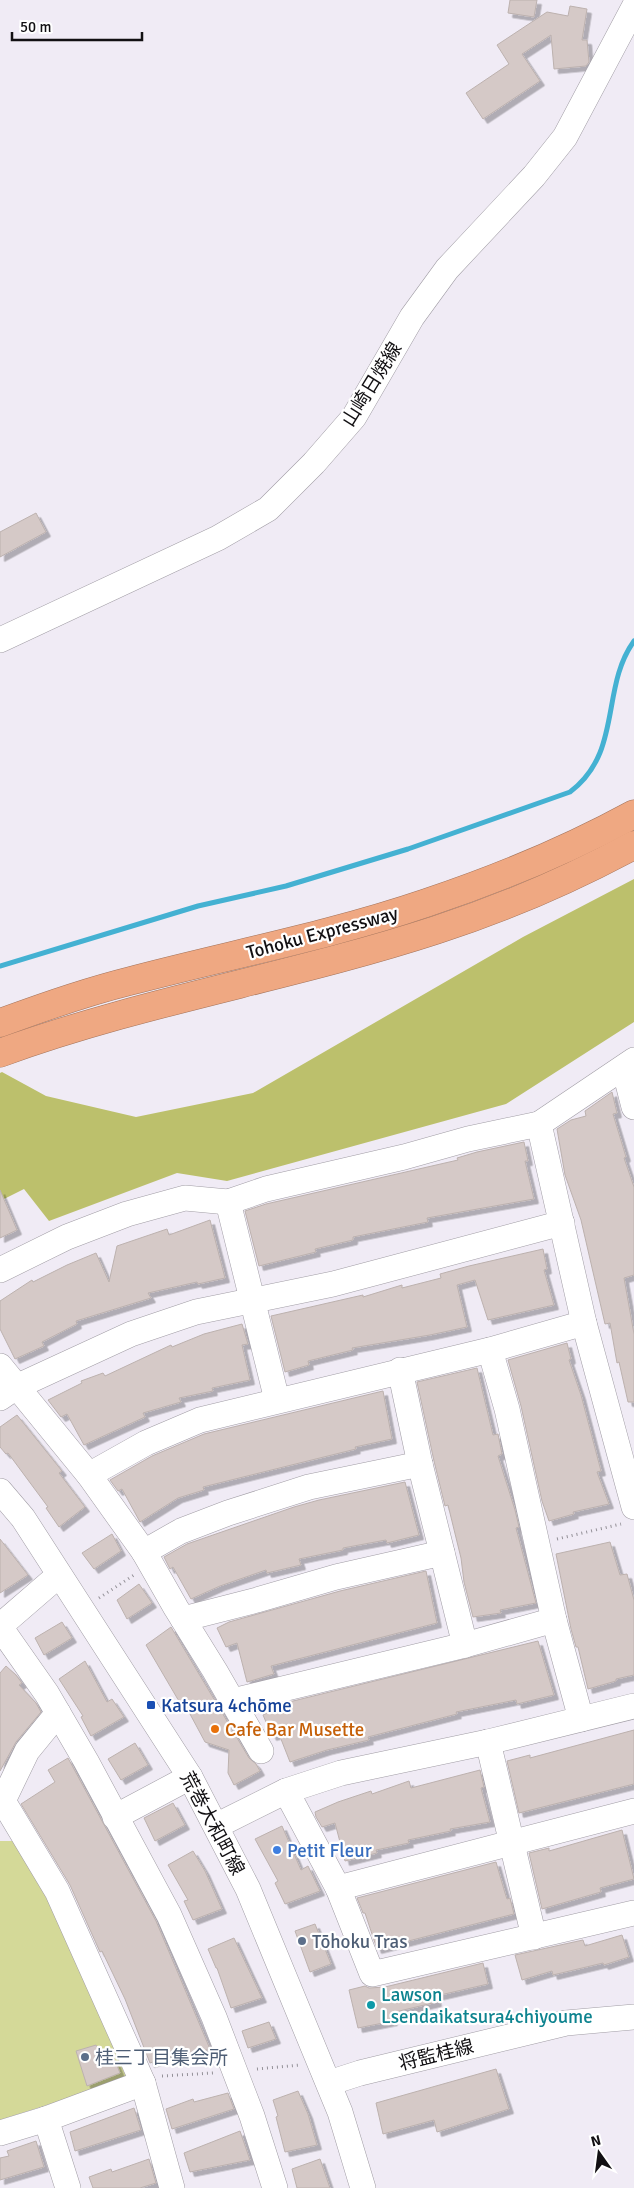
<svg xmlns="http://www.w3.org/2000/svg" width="634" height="2188" viewBox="0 0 634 2188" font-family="Signika,'Noto Sans JP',sans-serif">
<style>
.green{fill:#d4d998}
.forest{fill:#bcc06c}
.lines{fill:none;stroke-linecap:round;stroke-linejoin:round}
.stream{stroke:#44b1d2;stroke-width:5}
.building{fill:#d5c9c7;stroke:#bcb1ae;filter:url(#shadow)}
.minor-casing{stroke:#a19da5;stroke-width:26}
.highway-casing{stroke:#a2735b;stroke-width:29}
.path{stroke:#939097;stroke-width:3;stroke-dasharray:1 4;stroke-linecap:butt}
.minor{stroke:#fff;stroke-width:25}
.highway{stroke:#efa882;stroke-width:28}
.transit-dot{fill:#1a4fb4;stroke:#fff;stroke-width:2}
.food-dot{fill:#e8710a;stroke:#fff;stroke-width:2}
.shop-dot{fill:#3f7fe0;stroke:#fff;stroke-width:2}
.service-dot{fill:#5c6f8a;stroke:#fff;stroke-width:2}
.culture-dot{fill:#0f9aa8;stroke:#fff;stroke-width:2}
.labels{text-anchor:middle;stroke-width:4.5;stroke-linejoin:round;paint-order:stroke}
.street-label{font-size:19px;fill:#121013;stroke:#fff}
.transit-label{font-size:19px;fill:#164399;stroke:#fff;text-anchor:start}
.food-label{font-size:19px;fill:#c56008;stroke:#fff;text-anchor:start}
.shop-label{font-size:19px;fill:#366cbe;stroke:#fff;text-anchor:start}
.service-label{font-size:19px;fill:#4e5e75;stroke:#fff;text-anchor:start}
.culture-label{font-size:19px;fill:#0d838f;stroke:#fff;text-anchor:start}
</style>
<defs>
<filter id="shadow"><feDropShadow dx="4.5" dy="4.5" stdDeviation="0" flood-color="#0004"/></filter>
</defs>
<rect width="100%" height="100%" fill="#f0ebf5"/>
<polygon class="green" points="0,1841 17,1841 51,1900 127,2075 88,2092 0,2120"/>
<polygon class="forest" points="634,879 634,1022 506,1104 227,1181 177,1173 49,1221 24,1189 0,1201 0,1073 2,1072 46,1096 136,1117 253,1093 523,937"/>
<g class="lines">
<path class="stream" d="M0,966L198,906L286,886L408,849L570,792C623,752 600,688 634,641"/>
</g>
<g class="building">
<polygon points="510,0 537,0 534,17 508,13"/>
<polygon points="570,6 587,9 582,40 587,40 589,62 586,66 554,69 551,35 522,54 540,81 483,119 466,93 509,64 497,45 547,12 568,16"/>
<polygon points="36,513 46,532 0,557 0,532"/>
<polygon points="612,1092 617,1113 613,1114 626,1157 624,1158 634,1187 634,1275 624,1278 634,1334 634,1402 628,1402 619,1362 617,1363 610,1323 605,1324 581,1220 565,1175 557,1129 571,1120 586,1116 585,1111"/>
<polygon points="524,1142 528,1161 525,1161 534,1199 427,1218 428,1222 353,1237 353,1240 315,1249 316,1252 259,1266 245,1211 266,1204 458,1160 457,1158 477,1152"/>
<polygon points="0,1190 17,1230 0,1238"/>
<polygon points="210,1220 225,1278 198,1284 197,1282 148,1293 151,1298 76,1321 77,1324 42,1342 44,1346 15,1359 0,1329 0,1301 32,1280 33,1282 67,1265 96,1253 109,1282 117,1246 167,1229 169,1235"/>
<polygon points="543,1249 547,1269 544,1270 554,1305 488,1320 475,1280 457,1285 467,1327 430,1335 352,1348 353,1350 308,1361 309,1365 285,1372 271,1316 363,1295 363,1297 402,1285 402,1288 441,1278 440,1274 469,1266"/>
<polygon points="242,1324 248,1344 242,1345 250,1380 212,1388 213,1391 179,1398 181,1402 143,1413 145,1417 84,1445 67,1414 61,1417 48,1400 82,1383 81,1381 103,1373 105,1376 171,1345 172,1347 204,1334"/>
<polygon points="567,1343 571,1359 569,1360 581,1395 601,1471 597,1472 609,1504 573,1512 574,1514 549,1521 542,1501 521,1406 508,1360"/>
<polygon points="477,1368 493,1435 498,1434 502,1454 498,1456 515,1510 519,1527 516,1528 536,1603 500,1610 501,1613 473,1617 464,1582 461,1558 448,1505 445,1506 434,1461 417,1382"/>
<polygon points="383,1391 392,1439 355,1447 356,1449 203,1487 204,1490 178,1498 140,1522 122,1489 118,1491 110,1480 152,1456 204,1434"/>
<polygon points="17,1415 62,1471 59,1473 85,1507 59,1527 46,1508 48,1507 8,1453 6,1454 0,1447 0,1427"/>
<polygon points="405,1482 419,1535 387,1543 386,1540 343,1548 343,1550 299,1559 301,1565 267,1573 266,1570 220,1586 191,1599 173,1567 170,1569 164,1557 187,1544 294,1507 319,1500"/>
<polygon points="112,1534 121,1551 94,1569 82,1553"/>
<polygon points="0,1539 28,1575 0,1593"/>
<polygon points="610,1542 620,1575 627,1574 634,1600 634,1675 616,1679 616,1681 588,1689 578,1647 576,1647 571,1629 556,1554"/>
<polygon points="426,1571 437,1623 271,1666 274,1674 247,1682 237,1643 226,1647 217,1628 229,1622 340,1591"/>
<polygon points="139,1584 152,1603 127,1619 117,1600"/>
<polygon points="62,1622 72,1638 44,1655 35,1638"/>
<polygon points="171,1627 249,1758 256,1764 260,1771 234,1785 228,1773 229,1750 205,1742 183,1701 180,1703 146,1645"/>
<polygon points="538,1641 554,1695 517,1704 516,1700 456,1712 457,1714 368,1737 369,1740 327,1750 290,1762 279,1734 272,1736 263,1715 289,1702"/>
<polygon points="85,1661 107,1702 112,1699 124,1717 91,1736 81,1717 83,1716 59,1679"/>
<polygon points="6,1666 16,1675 22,1683 19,1685 36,1703 41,1712 16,1742 0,1771 0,1673"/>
<polygon points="634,1730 634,1784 519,1813 507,1761 530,1755 530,1758"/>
<polygon points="135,1743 148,1765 121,1780 108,1759"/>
<polygon points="68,1758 156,1921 210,2049 185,2056 184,2052 150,2063 125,1999 102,1951 100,1952 70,1885 21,1804 55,1782 48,1770"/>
<polygon points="480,1770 484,1787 481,1788 490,1822 450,1829 451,1831 408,1840 409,1843 376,1850 377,1853 345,1861 335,1823 322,1827 316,1817 315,1812 338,1802 371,1791 372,1794 409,1781 411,1788"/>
<polygon points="173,1803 185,1825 155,1841 144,1818"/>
<polygon points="282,1826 301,1870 308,1866 320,1891 285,1904 275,1883 278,1881 255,1839"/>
<polygon points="622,1830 634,1879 600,1888 601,1892 542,1909 529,1853 549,1848 549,1851"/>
<polygon points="193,1851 205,1871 222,1909 193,1920 184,1901 188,1900 168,1865"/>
<polygon points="496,1862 505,1893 507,1899 510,1898 514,1914 377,1949 365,1913 363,1913 357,1898"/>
<polygon points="315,1924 331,1964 310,1972 295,1931"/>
<polygon points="622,1935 629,1957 604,1965 603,1963 553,1975 552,1971 522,1980 515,1955 583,1940 585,1946"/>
<polygon points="234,1938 262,1998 231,2008 217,1968 216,1968 208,1949"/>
<polygon points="483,1963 488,1984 436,1996 437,2002 391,2013 393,2021 358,2028 349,1990 365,1986 369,1988 385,1987"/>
<polygon points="269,2022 276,2039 248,2048 242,2031"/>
<polygon points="96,2045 104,2062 114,2058 120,2073 87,2086 76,2051"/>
<polygon points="496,2069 509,2109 437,2132 434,2120 383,2134 376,2103"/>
<polygon points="298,2091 308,2114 317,2145 285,2152 276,2117 278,2116 273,2100"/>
<polygon points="228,2093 234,2109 172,2129 166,2109 193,2099 194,2102"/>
<polygon points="134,2108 141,2130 75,2151 70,2132"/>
<polygon points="240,2131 250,2160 190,2172 184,2153"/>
<polygon points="36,2141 44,2167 0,2180 0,2158 9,2156 7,2151"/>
<polygon points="149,2159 156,2183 140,2188 93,2188 89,2177 111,2169 112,2172"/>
<polygon points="320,2159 330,2188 297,2188 292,2169"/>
</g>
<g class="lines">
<defs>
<g id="minor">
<polyline points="0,640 218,538 268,509 314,463 354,417 412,317 447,269 534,176 565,137 634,7"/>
<polyline points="624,1068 634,1107"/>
<polyline points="539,1124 584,1323 634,1507"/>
<polyline points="228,1202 277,1400"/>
<polyline points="0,1270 67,1237 127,1214 185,1198 228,1202 266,1189 404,1157 468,1139 539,1124 634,1060"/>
<polyline points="490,1350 507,1409 554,1620 581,1719"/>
<polyline points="0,1366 89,1475 144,1552 176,1608 215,1671 261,1751"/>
<polyline points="400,1370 420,1464 465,1645"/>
<polyline points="0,1398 16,1387 131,1334 196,1312 333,1284 562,1223"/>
<polyline points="89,1475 146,1443 200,1420 490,1350 584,1323"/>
<polyline points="0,1491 23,1518 190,1777 248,1889 340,2112 363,2188"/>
<polyline points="144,1552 181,1531 228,1513 309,1487 420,1464"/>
<polyline points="183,1619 257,1600 336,1577 442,1553"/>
<polyline points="0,1626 59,1575"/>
<polyline points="0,1627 47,1694 86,1761 169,1915 214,2017 252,2116 275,2188"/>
<polyline points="233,1701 465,1645 554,1620"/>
<polyline points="488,1742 534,1937"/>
<polyline points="286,1791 338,1888 372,1974 634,1913"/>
<polyline points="3,1801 57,1891 143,2083 172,2188"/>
<polyline points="0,1807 27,1751 58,1713"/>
<polyline points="115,1817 190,1777"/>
<polyline points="216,1826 286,1791 341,1773 488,1742 634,1706"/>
<polyline points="338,1888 634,1811"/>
<polyline points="329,2083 360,2073 566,2023 634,2017"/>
<polyline points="0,2133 46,2119"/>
<polyline points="68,2188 46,2119 143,2083"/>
</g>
<g id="highway">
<path d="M0,1023C43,1007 86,992 130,981C228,955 329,936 426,903C498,879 568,850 634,814"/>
<path d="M0,1053C142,1001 292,977 436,930C504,908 571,879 634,845"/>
</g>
</defs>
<use href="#minor" class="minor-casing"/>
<use href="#highway" class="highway-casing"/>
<g class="path">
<polyline points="557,1539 621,1524"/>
<polyline points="99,1598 134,1575"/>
<polyline points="257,2069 300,2065"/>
<polyline points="162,2076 213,2073"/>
</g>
<use href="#minor" class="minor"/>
<use href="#highway" class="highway"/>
</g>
<rect class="transit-dot" x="146" y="1700" width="10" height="10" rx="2.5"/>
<circle class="food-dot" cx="215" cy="1729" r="5"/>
<circle class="shop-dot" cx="277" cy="1850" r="5"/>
<g class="service-dot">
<circle cx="302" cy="1941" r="5"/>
<circle cx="85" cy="2057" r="5"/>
</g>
<circle class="culture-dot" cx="371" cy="2005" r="5"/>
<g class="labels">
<g class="street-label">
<text transform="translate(371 384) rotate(-58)" y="7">山崎日焼線</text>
<text transform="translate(322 932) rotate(-15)" y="7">Tohoku Expressway</text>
<text transform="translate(213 1823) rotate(62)" y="7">荒巻大和町線</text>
<text transform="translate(436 2054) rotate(-14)" y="7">将監桂線</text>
</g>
<g class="transit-label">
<text x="161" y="1712">Katsura 4chōme</text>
</g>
<g class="food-label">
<text x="225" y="1736">Cafe Bar Musette</text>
</g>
<g class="shop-label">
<text x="287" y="1857">Petit Fleur</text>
</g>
<g class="service-label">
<text x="312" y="1948">Tōhoku Tras</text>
<text x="95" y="2064">桂三丁目集会所</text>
</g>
<g class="culture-label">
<text x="381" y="2001">Lawson<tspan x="381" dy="22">Lsendaikatsura4chiyoume</tspan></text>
</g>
</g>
<g transform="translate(599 2153) rotate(346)" stroke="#ffffff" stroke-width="4" paint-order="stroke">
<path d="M0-4L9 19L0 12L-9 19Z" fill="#121013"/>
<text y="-8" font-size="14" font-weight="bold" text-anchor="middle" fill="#121013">N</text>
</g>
<path d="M12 32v8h130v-8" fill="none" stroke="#121013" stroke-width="2.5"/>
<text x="20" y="32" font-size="15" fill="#121013" stroke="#ffffff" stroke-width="4" paint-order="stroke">50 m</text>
</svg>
